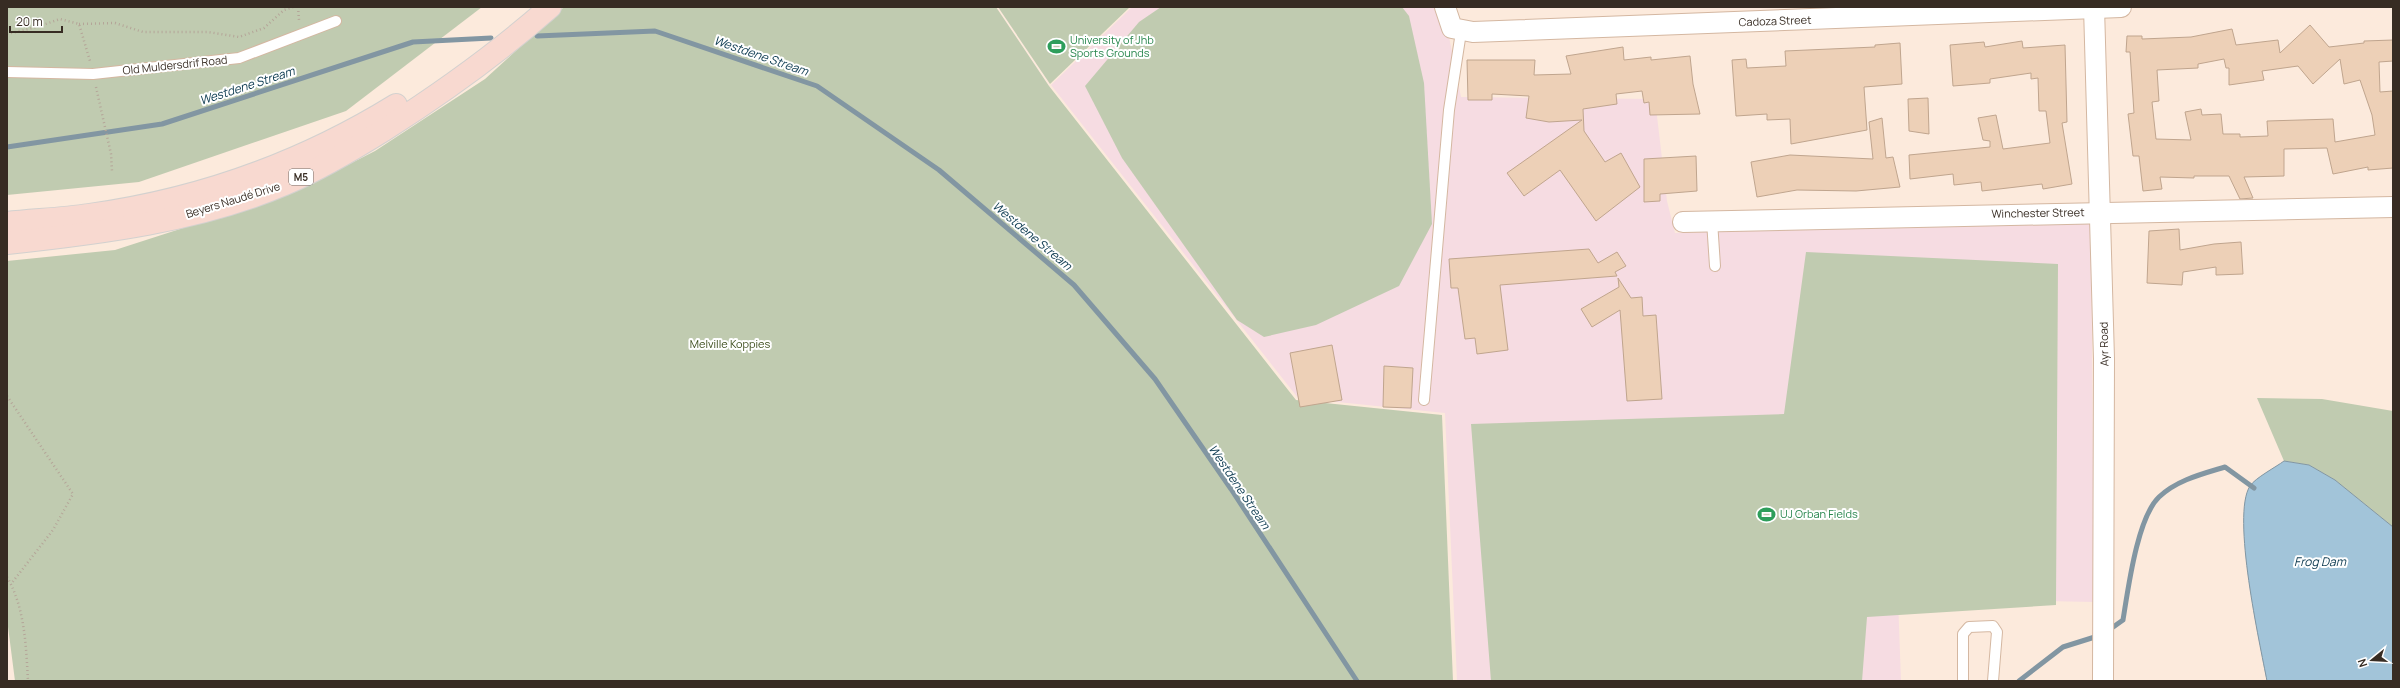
<svg xmlns="http://www.w3.org/2000/svg" width="2400" height="688" viewBox="0 0 2400 688" font-family="Manrope,sans-serif">
<style>
.education{fill:#f6dce2}
.green{fill:#c0cbb0}
.water{fill:#a2c4d9;stroke:#8296a2}
.lines{fill:none;stroke-linecap:round;stroke-linejoin:round}
.stream{stroke:#8296a2;stroke-width:5}
.building{fill:#edd0b7;stroke:#c0a58e;fill-rule:evenodd}
.service-casing{stroke:#d4b7a1;stroke-width:12}
.minor-casing{stroke:#d4b7a1;stroke-width:22}
.primary-casing{stroke:#d3d1cf;stroke-width:24}
.path{stroke:#b4a598;stroke-width:2.5;stroke-dasharray:1 3;stroke-linecap:butt}
.service{stroke:#fff;stroke-width:10}
.minor{stroke:#fff;stroke-width:20}
.primary{stroke:#f8d9d0;stroke-width:22}
.labels{text-anchor:middle;stroke-width:4;stroke-linejoin:round;paint-order:stroke}
.shield{fill:#fff;stroke:#736b65;stroke-width:1}
.shield-label{font-size:10px;font-weight:bold;fill:#372c23}
.street-label{font-size:11px;fill:#372c23;stroke:#fff}
.leisure-label{font-size:11px;fill:#27864d;stroke:#fff;text-anchor:start}
.park-label{font-size:11px;fill:#394a18;stroke:#fff}
.water-label{font-size:12px;font-style:italic;fill:#0b394f;stroke:#fff}
</style>
<rect width="100%" height="100%" fill="#fceadc"/>
<polygon class="education" points="1132,7 1443,7 1461,97 1655,99 1667,201 1675,233 2091,219 2094,602 1898,598 1901,681 1457,681 1445,413 1298,398 1051,85"/>
<g class="green">
<polygon points="7,7 482,7 346,111 139,182 7,195"/>
<polygon points="564,7 996,7 1049,86 1296,400 1442,415 1453,681 15,681 7,619 7,261 115,250 295,192 375,151 485,79"/>
<polygon points="998,7 1130,7 1050,84"/>
<polygon points="1161,7 1402,7 1409,16 1424,83 1432,224 1399,286 1316,325 1264,337 1237,320 1122,158 1085,86 1139,22"/>
<polygon points="1806,252 2058,264 2056,605 1867,617 1862,681 1491,681 1471,424 1784,414"/>
<polygon points="2257,398 2322,399 2393,411 2393,527 2335,480 2309,465 2284,461"/>
</g>
<path class="water" d="M2284,461L2309,465L2335,480L2393,527V681H2267C2260,644 2231,515 2250,486C2255,478 2276,467 2284,461Z"/>
<g class="lines">
<g class="stream">
<polyline points="537,36 655,31 817,86 939,170 1074,285 1155,379 1231,489 1357,681"/>
<polyline points="7,147 162,124 413,42 491,38"/>
<path d="M2109,630L2123,620C2128,590 2137,518 2159,497C2177,480 2202,474 2225,467L2254,488"/>
<polyline points="2019,681 2063,647 2098,636"/>
</g>
</g>
<g class="building">
<path d="M2310,25L2329,47L2364,43V41L2393,40V61L2379,62L2380,92L2393,91V168L2368,170V167L2333,174L2327,148L2284,149V176L2244,177L2253,198L2240,199L2229,176H2194V178L2160,177L2162,189L2143,191L2139,156H2133L2128,114L2134,113L2130,52H2126L2127,36H2142V39L2191,37L2232,29L2236,45L2278,40L2280,53ZM2224,59L2226,68H2229V85L2264,80L2262,71L2298,66L2313,84L2340,59L2344,84L2360,80L2372,115L2375,135L2335,142L2333,119L2267,121L2268,136L2240,137V134H2223L2221,114L2202,115L2201,109L2185,112L2191,140L2156,139L2152,102L2159,101L2157,70L2198,68V64Z"/>
<polygon points="2022,41 2023,48 2065,45 2067,122 2062,123 2072,184 2043,189 2042,184 1982,191 1981,182 1954,185 1953,174 1910,179 1909,155 1990,147 1990,141 1983,140 1978,118 1996,115 2003,149 2050,143 2046,111 2039,111 2038,78 2031,79 2031,73 1990,79 1990,83 1953,86 1950,45 1984,42 1985,47"/>
<polygon points="1900,43 1902,84 1864,87 1867,130 1791,144 1790,119 1767,120 1767,114 1736,116 1732,60 1746,59 1747,68 1786,66 1785,51 1875,47 1875,45"/>
<polygon points="1623,47 1624,60 1651,57 1651,60 1690,56 1693,84 1700,114 1650,115 1649,102 1644,103 1642,91 1616,94 1617,104 1583,109 1584,131 1605,162 1621,153 1640,187 1596,221 1560,170 1524,196 1507,173 1582,120 1549,122 1526,118 1529,96 1492,94 1492,100 1468,100 1467,60 1535,60 1534,75 1571,74 1566,56"/>
<polygon points="1928,98 1929,134 1909,131 1908,99"/>
<polygon points="1882,118 1886,158 1893,157 1900,187 1856,191 1797,190 1757,197 1751,162 1790,155 1873,159 1869,122"/>
<polygon points="1696,156 1697,191 1660,194 1660,201 1644,202 1644,159"/>
<polygon points="2179,229 2180,250 2214,244 2241,242 2243,274 2216,275 2216,267 2183,272 2182,285 2147,283 2149,231"/>
<polygon points="1589,249 1598,263 1617,252 1626,266 1615,272 1617,276 1500,285 1508,350 1477,354 1475,338 1465,339 1458,288 1451,288 1449,259"/>
<polygon points="1618,278 1631,298 1642,297 1643,316 1656,315 1662,399 1627,401 1620,310 1592,327 1581,309 1619,287"/>
<polygon points="1332,345 1342,400 1300,407 1290,353"/>
<polygon points="1384,366 1413,368 1411,408 1383,407"/>
</g>
<g class="lines">
<defs>
<g id="service">
<polyline points="7,72 93,74 239,58 336,21"/>
<polyline points="1712,221 1715,266"/>
<polyline points="1424,400 1449,110 1461,32"/>
<polyline points="1963,681 1963,634 1969,627 1993,626 1997,632 1993,681"/>
</g>
<g id="minor">
<polyline points="1445,7 1452,28 1473,32 2121,7"/>
<polyline points="2094,7 2104,359 2103,681"/>
<polyline points="1683,222 2393,207"/>
</g>
<g id="primary">
<path d="M7,223C34,220 62,219 89,215C198,200 302,163 396,105"/>
<path d="M7,243C100,233 198,221 285,184C320,169 352,150 384,130C442,93 498,53 550,7"/>
</g>
</defs>
<use href="#service" class="service-casing"/>
<use href="#minor" class="minor-casing"/>
<use href="#primary" class="primary-casing"/>
<g class="path">
<polyline points="298,7 299,20"/>
<polyline points="79,24 115,23 143,32 208,32 239,37 264,28 284,10 293,7"/>
<polyline points="7,34 37,27 60,19 79,24 90,61"/>
<polyline points="96,87 111,154 112,171"/>
<polyline points="7,396 73,494 53,530 11,584"/>
<path d="M7,577C25,608 26,646 28,681"/>
</g>
<use href="#service" class="service"/>
<use href="#minor" class="minor"/>
<use href="#primary" class="primary"/>
</g>
<defs>
<symbol id="stadium-bare" viewBox="-9 -9 18 18"><path d="M0-5a6.5 5 0 1 0 0 10a6.5 5 0 1 0 0-10ZM-3.5-1.8h7v3.6h-7Z" fill="#2e9e5b" stroke="#fff" stroke-width="2.5" paint-order="stroke"/></symbol>
</defs>
<g fill-rule="evenodd">
<use href="#stadium-bare" x="1044" y="34" width="25" height="25"/>
<use href="#stadium-bare" x="1754" y="502" width="25" height="25"/>
</g>
<g class="labels">
<rect class="shield" x="289" y="169" width="24" height="16" rx="3"/>
<g class="shield-label">
<text x="301" y="181">M5</text>
</g>
<g class="street-label">
<text transform="translate(1775 21) rotate(-2)" y="4">Cadoza Street</text>
<text transform="translate(175 65) rotate(-6)" y="4">Old Muldersdrif Road</text>
<text transform="translate(233 200) rotate(-17)" y="4">Beyers Naudé Drive</text>
<text transform="translate(2038 213) rotate(-1)" y="4">Winchester Street</text>
<text transform="translate(2104 344) rotate(-91)" y="4">Ayr Road</text>
</g>
<g class="leisure-label">
<text x="1070" y="44">University of Jhb<tspan x="1070" dy="13">Sports Grounds</tspan></text>
<text x="1780" y="518">UJ Orban Fields</text>
</g>
<g class="park-label">
<text x="730" y="348">Melville Koppies</text>
</g>
<g class="water-label">
<text transform="translate(761 56) rotate(19)" y="4">Westdene Stream</text>
<text transform="translate(247 86) rotate(-18)" y="4">Westdene Stream</text>
<text transform="translate(1032 236) rotate(40)" y="4">Westdene Stream</text>
<text transform="translate(1239 487) rotate(56)" y="4">Westdene Stream</text>
<text x="2320" y="566">Frog Dam</text>
</g>
</g>
<rect width="2400" height="688" fill="none" stroke="#372c23" stroke-width="16"/>
<g transform="translate(2372 660) rotate(252)" stroke="#ffffff" stroke-width="3" paint-order="stroke">
<path d="M0-3L7 15L0 10L-7 15Z" fill="#372c23"/>
<text y="-6" font-size="11" font-weight="bold" text-anchor="middle" fill="#372c23">N</text>
</g>
<path d="M10 26v6h52v-6" fill="none" stroke="#372c23" stroke-width="2"/>
<text x="16" y="26" font-size="12" fill="#372c23" stroke="#ffffff" stroke-width="3" paint-order="stroke">20 m</text>
</svg>
